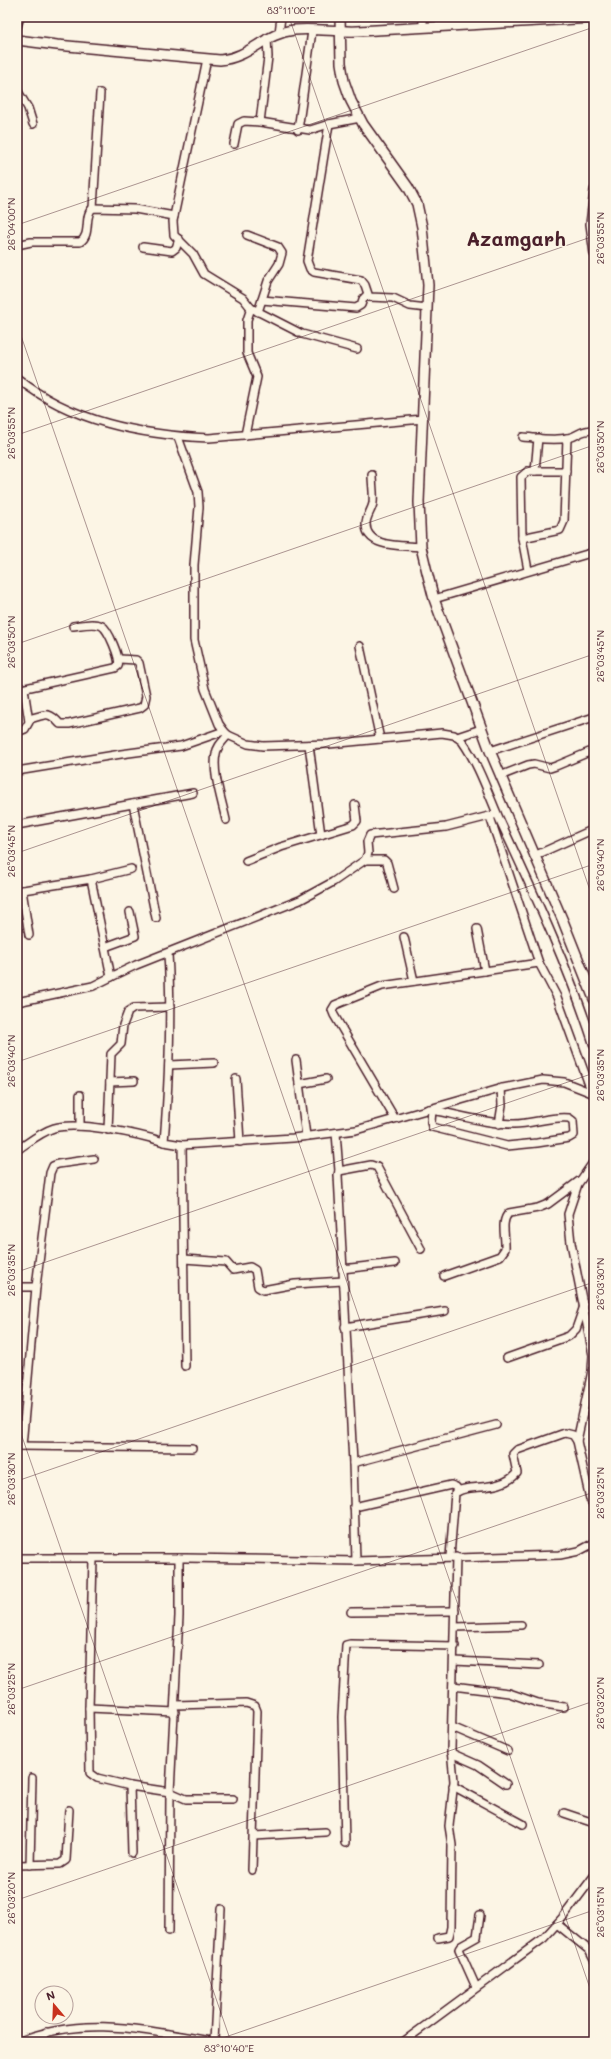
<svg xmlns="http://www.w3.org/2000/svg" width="611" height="2059" viewBox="0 0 611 2059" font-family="Mali,sans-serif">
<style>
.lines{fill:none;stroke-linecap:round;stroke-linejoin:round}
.minor-casing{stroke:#4a1f2b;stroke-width:10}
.tertiary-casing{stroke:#4a1f2b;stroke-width:12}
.minor{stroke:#fcf5e5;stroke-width:7}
.tertiary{stroke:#fcf5e5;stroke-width:9}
.ticks{fill:none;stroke:#4a1f2b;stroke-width:1;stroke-opacity:0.45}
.labels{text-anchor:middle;stroke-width:3;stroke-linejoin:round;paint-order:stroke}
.town-label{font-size:20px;font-weight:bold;fill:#4a1f2b;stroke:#fcf5e5}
.neatline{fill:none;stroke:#4a1f2b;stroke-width:1.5}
.ticks-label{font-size:10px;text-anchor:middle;fill:#4a1f2b}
</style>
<rect width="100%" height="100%" fill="#fcf5e5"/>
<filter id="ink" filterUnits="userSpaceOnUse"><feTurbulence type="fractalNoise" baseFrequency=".025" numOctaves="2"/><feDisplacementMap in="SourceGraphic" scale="8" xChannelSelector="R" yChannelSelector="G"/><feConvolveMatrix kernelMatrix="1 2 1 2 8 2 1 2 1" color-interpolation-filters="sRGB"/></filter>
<g filter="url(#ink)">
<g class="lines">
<defs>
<g id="minor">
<polyline points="17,27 20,17"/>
<polyline points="423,27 423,17"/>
<polyline points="279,33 281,17"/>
<polyline points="207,59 173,221 174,235 193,254 204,274 243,298 251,308 302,334 357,349"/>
<polyline points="17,90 28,108 33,124"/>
<polyline points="260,122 310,130 329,124 360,118"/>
<polyline points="329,124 307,261 310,269 314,272 361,280 365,285 369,297 393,298 410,306 427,308"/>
<polyline points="298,130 312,31"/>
<polyline points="234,144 238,124 244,121 260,122 268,57 267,38"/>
<polyline points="594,190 590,224 594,254"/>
<polyline points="93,208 100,93"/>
<polyline points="247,235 278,247 282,253 279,264 268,281 258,312"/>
<path d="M17,245L31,242H80C92,235 83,215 93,208L135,209L174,216"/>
<polyline points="143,247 172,251 176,248 179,239"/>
<polyline points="262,300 356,308 361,305 363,299 367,295"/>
<path d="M17,378C71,422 141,435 209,438L423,419"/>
<polyline points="245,435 257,377 247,353 247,320 251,308"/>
<path d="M178,437L198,492L199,507L194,565V640L205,689L219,724L224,731L228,735L248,744L263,746L329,744L442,733L454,735L462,741C481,768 490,800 504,829C537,900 570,971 594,1046"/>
<path d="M523,437C537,438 553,441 568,438C580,436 578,430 594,430"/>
<polyline points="535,471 538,438"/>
<path d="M372,475C372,484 374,494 373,503C372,510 366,516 366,524C366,549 404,545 421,547"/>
<polyline points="522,538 560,530 564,521 567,438"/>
<polyline points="528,570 522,538 521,477 528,471 566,471"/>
<polyline points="434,599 594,552"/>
<polyline points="360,646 380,739"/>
<path d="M17,690L115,668L118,666C121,659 108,629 102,626C95,622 82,625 73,626"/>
<path d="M29,719C46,715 48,710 60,724H69L140,708L144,705L146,696L139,663L136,660L120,659"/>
<polyline points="17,732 25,729 29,722 24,689"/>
<polyline points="457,737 481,729"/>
<polyline points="309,745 321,835"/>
<polyline points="490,751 594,717"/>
<polyline points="17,771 121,754 181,746 224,731"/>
<polyline points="500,776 528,765 534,764 550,768 556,766 594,750"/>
<polyline points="133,804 156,918"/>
<polyline points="490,817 539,963"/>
<path d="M226,820C222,801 212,772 216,754C217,746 223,741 228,735"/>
<polyline points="17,825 193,793"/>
<polyline points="534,856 594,829"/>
<polyline points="365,860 384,860 387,863 394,889"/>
<polyline points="246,861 281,847 353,825 357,821 355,805"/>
<polyline points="91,879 131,869"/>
<polyline points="22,890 29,935"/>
<polyline points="17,891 91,879 111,977 93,986 17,1002"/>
<polyline points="477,929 485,971"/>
<polyline points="404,937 414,981"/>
<polyline points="105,947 135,936 130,912"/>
<path d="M168,954C172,1016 169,1079 164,1142L182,1145L293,1138L356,1130L503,1088L543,1080L564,1082L592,1093"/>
<polyline points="111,977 136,965 300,900 333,882 365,860 368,853 367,842 370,835 446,827 497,814"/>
<polyline points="296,1060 306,1136"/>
<polyline points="169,1065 214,1063"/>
<polyline points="236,1079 240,1142"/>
<polyline points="110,1082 134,1081"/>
<polyline points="299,1084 326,1079"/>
<polyline points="80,1095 80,1126"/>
<path d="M428,1109L432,1110C459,1115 487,1124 514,1124C532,1124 551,1116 569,1118L573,1121L574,1135L569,1138L537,1143L507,1146L432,1127L431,1122L432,1110"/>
<polyline points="394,1117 334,1015 332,1010 335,1005 382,986 539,963 557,997 592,1093 594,1094"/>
<polyline points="499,1124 502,1105 501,1088"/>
<polyline points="108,1130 111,1054 121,1044 123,1025 128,1012 134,1008 170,1007"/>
<polyline points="336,1133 339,1171"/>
<polyline points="182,1145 185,1366"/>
<path d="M17,1150C29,1142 41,1132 54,1128C79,1121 139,1134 164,1142"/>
<polyline points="184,1259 226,1262 233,1270 250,1267 255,1270 258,1287 263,1290 295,1284 343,1281"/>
<polyline points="342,1269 395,1263"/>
<path d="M444,1276L500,1256L505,1249C506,1237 500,1221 509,1213L538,1208L548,1204L579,1181"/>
<polyline points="17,1287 36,1287"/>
<polyline points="345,1327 445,1311"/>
<polyline points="507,1358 569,1336 576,1329 584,1306"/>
<polyline points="577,1441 592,1371 593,1355 571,1243 568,1214 578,1184 594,1161"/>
<polyline points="17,1446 192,1448"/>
<polyline points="22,1446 36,1287 50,1173 53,1166 58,1164 94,1159"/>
<polyline points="353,1463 338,1175 339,1171 371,1165 377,1167 421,1249"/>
<polyline points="354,1507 451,1485 456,1487 459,1491"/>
<path d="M450,1557L455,1493C467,1483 500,1493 517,1473L513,1454L517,1450L565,1433L573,1435L577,1441L590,1499L594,1507"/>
<polyline points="17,1558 186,1558 356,1561 560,1555 579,1551 594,1543"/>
<polyline points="93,1559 89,1708 90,1773 97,1778 130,1786 170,1792 186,1799 233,1799"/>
<polyline points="356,1561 353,1463 496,1425"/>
<polyline points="351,1612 455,1611"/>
<polyline points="455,1627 521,1625"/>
<polyline points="454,1661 539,1665"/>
<polyline points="453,1686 509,1693 538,1703 564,1707"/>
<polyline points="175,1705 246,1703 255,1706 257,1711 252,1870"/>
<polyline points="89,1708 175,1712"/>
<polyline points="452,1727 508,1751"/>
<polyline points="451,1753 478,1765 506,1784"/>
<polyline points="130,1786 132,1853"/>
<polyline points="453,1786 523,1824"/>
<polyline points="564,1813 594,1823"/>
<polyline points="254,1836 325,1832"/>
<polyline points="345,1843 342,1717 346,1645 350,1644 455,1646"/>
<polyline points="17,1865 60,1864 66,1860 69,1810"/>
<polyline points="30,1865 32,1778"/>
<polyline points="557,1924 589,1950 594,1960"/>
<polyline points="169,1931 170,1792 179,1616 179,1558"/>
<polyline points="438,1938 449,1936 451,1927 452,1845 449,1826 454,1781 451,1749 456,1557"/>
<polyline points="476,1987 459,1949 461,1946 477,1937 480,1915"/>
<polyline points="214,2041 221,1909"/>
<path d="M17,2042C85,2014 148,2031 217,2042"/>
<polyline points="40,2042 46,2032"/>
<polyline points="403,2042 544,1938 563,1917 594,1876"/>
</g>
<g id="tertiary">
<polyline points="340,17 341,63 344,81 351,101 363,124 408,187 417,204 422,227 428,285 419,502 421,547 427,572 434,599 490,751 563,921 594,999"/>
<path d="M17,40L57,45L220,60C249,58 265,33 294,30C315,28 337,32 358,31C437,27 515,22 594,18"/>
</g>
</defs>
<use href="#minor" class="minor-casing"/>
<use href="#tertiary" class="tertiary-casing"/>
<use href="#minor" class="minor"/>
<use href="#tertiary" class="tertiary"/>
</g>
</g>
<path class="ticks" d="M289,17L594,902M17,225L594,27M17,324L594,2000M17,435L594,236M17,644L594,445M17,853L594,654M17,1062L594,864M17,1272L594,1073M17,1422L231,2042M17,1481L594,1282M17,1690L594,1492M17,1900L594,1701M211,2042L594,1910"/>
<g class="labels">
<g class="town-label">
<text x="516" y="246">Azamgarh</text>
</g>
</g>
<rect width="611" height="2059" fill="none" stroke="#fcf5e5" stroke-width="44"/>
<g transform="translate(54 2005) rotate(341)"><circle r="19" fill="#fcf5e5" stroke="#b59f9b"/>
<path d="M0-3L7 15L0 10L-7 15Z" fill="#c8321e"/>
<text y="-6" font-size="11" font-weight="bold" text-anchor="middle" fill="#4a1f2b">N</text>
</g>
<rect x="22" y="22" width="567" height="2015" class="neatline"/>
<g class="ticks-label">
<text x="291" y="14">83°11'00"E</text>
<text transform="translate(11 224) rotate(-90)" y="4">26°04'00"N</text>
<text transform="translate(600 238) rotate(-90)" y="4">26°03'55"N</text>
<text transform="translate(11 433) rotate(-90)" y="4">26°03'55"N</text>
<text transform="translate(600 447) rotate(-90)" y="4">26°03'50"N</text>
<text transform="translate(11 642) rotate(-90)" y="4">26°03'50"N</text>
<text transform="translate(600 656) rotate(-90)" y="4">26°03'45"N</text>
<text transform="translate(11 851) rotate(-90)" y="4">26°03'45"N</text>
<text transform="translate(600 865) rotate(-90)" y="4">26°03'40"N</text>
<text transform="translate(11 1061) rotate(-90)" y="4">26°03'40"N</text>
<text transform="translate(600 1075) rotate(-90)" y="4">26°03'35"N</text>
<text transform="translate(11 1270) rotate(-90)" y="4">26°03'35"N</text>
<text transform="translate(600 1284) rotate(-90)" y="4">26°03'30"N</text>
<text transform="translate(11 1479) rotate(-90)" y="4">26°03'30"N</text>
<text transform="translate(600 1493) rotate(-90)" y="4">26°03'25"N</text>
<text transform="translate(11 1689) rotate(-90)" y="4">26°03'25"N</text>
<text transform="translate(600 1703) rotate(-90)" y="4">26°03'20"N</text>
<text transform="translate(11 1898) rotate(-90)" y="4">26°03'20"N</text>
<text transform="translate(600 1912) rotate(-90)" y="4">26°03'15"N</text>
<text x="229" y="2052">83°10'40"E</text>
</g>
</svg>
